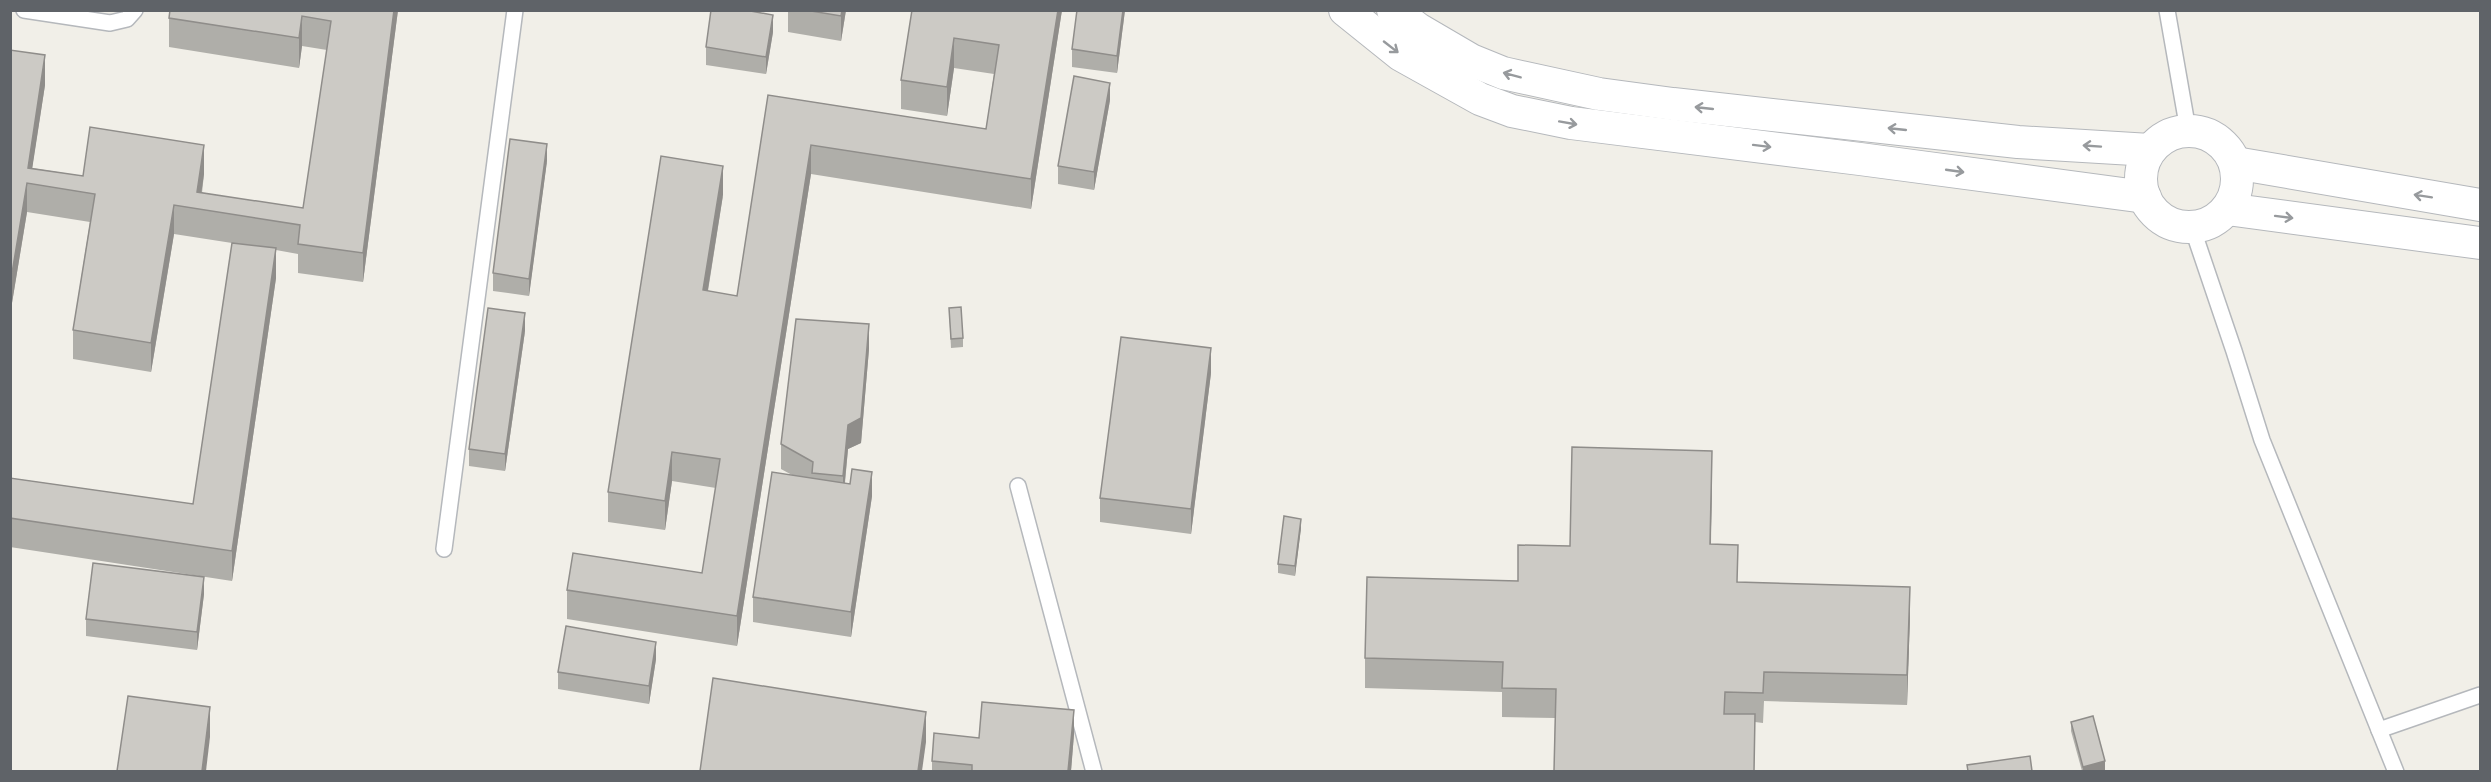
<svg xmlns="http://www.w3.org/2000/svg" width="2491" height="782" viewBox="0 0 2491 782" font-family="'Roboto Condensed',sans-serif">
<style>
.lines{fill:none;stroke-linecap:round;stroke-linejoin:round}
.lane-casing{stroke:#b5b8bc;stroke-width:18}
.street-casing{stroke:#b5b8bc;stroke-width:34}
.lane{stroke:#fff;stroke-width:15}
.street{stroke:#fff;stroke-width:32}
.wall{fill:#afaea9}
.shaded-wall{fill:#8f8d8a}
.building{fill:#cccac5;stroke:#8f8d8a;stroke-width:1.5}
.oneway{stroke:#979a9d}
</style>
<rect width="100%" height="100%" fill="#f1efe8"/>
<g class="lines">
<defs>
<g id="lane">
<polyline points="24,10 110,23 127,19 135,10"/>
<polyline points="2167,10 2188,130"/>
<polyline points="2192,227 2234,351 2262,440 2396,772"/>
<polyline points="1018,486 1094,772"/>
<polyline points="444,549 515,10"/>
<polyline points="2379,730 2480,695"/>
</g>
<g id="street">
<polyline points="1345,10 1401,55 1480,99 1512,111 1571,123 1860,159 2145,197"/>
<polyline points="1393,10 1418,29 1471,60 1503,73 1599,94 1673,104 2018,142 2150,150"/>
<circle cx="2189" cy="179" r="48"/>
<polyline points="2235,163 2480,205"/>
<polyline points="2227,209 2480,243"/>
</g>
</defs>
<use href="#lane" class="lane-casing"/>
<use href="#street" class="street-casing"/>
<use href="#lane" class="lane"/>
<use href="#street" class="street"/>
</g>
<g class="wall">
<polygon points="398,10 363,282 298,273 298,254 276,250 276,278 232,581 10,547 10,478 193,504 232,243 174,234 151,372 73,359 73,330 90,222 27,212 10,315 10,50 45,85 32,168 83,176 204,174 202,193 303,208 327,50 302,46 299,68 169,47 169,18"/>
<polygon points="788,10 846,10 841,41 788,32"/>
<polygon points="912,10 1062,10 1031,209 811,174 737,646 567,619 567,590 702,573 716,488 672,481 665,530 608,522 608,492 723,195 708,291 737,296 768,95 986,129 994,74 954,68 947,116 901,109 901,80"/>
<polygon points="1125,10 1117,73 1072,67 1072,49"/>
<polygon points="773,32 766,74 706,65 706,47"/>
<polygon points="1110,100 1094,190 1058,184 1058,166"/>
<polygon points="547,161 529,296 493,291 493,273"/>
<polygon points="949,308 963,338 963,347 951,348"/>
<polygon points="525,331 505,471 469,466 469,449"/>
<polygon points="869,349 861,443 848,449 845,483 872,496 851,637 753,622 753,597 792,475 781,469 781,444"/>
<polygon points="1211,373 1191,534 1100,522 1100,498"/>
<polygon points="1712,480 1711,544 1738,582 1910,616 1907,705 1764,701 1763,723 1755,722 1754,771 1554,771 1555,718 1502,717 1502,692 1365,688 1365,658 1518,581 1570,546"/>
<polygon points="1301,528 1295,576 1278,573 1278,564"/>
<polygon points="204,594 197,650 86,636 86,619"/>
<polygon points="656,659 649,704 558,689 558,672"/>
<polygon points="2071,722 2105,771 2082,771 2071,731"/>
<polygon points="1074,734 1071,771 932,771 932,761 979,738"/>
</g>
<g class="shaded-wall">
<polygon points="394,10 398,10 363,282 363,253"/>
<polygon points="842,10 846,10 841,41 841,16"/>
<polygon points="1058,10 1062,10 1031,209 1031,179"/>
<polygon points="1123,10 1125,10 1117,73 1117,56"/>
<polygon points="773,15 773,32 766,74 766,57"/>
<polygon points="302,16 302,46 299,68 299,38"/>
<polygon points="954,38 954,68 947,116 947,87"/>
<polygon points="45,55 45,85 30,183 28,168"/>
<polygon points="1110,83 1110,100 1094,190 1094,172"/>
<polygon points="547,144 547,161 529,296 529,279"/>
<polygon points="204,145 204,174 199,209 197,192"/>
<polygon points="811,145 811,174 737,646 737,616"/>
<polygon points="723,166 723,195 703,320 703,290"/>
<polygon points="27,183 27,212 10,315 10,285"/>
<polygon points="174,205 174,234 151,372 151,343"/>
<polygon points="276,248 276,278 232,581 232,551"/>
<polygon points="525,313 525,331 505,471 505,454"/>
<polygon points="869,324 869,349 861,443 848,449 843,500 843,476 848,425"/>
<polygon points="1211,348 1211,373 1191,534 1191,509"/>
<polygon points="1712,451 1712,480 1710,574 1710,544"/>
<polygon points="672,452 672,481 665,530 665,501"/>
<polygon points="872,472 872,496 851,637 851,612"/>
<polygon points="1301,519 1301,528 1295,576 1295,566"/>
<polygon points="204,577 204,594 197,650 197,632"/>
<polygon points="1910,587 1910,616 1907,705 1907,675"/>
<polygon points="656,642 656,659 649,704 649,686"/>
<polygon points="210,707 210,737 206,771 202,771"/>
<polygon points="1074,710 1074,734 1071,771 1068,771"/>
<polygon points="926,712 926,742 922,771 918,771"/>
<polygon points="2105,761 2105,771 2083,771 2083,767"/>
</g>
<g class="building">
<polygon points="170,10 394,10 363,253 298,244 300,225 174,205 151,343 73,330 95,194 27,183 10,285 10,50 45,55 28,168 83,176 90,127 204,145 197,192 303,208 331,21 302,16 299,38 169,18"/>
<polygon points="711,10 745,10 773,15 766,57 706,47"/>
<polygon points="805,10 842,10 841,16"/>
<polygon points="912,10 1058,10 1031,179 811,145 737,616 567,590 573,553 702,573 720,459 672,452 665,501 608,492 661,156 723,166 703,290 737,296 768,95 986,129 999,45 954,38 947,87 901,80"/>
<polygon points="1077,10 1123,10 1117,56 1072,49"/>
<polygon points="1074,76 1110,83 1094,172 1058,166"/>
<polygon points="510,139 547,144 529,279 493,273"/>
<polygon points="232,243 276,248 232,551 10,518 10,478 193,504"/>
<polygon points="961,307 963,338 951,339 949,308"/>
<polygon points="488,308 525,313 505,454 469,449"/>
<polygon points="796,319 869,324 861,418 848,425 843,476 812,473 813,462 781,444"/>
<polygon points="1121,337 1211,348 1191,509 1100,498"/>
<polygon points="1572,447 1712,451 1710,544 1738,545 1737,582 1910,587 1907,675 1764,672 1763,693 1725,692 1724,714 1755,714 1754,771 1554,771 1556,689 1502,688 1503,662 1365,658 1367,577 1518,581 1518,545 1570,546"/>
<polygon points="852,469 872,472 851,612 753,597 772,472 850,484"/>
<polygon points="1284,516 1301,519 1295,566 1278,564"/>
<polygon points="93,563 204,577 197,632 86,619"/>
<polygon points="566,626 656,642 649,686 558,672"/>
<polygon points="713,678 926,712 918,771 700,771"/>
<polygon points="128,696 210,707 202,771 117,771"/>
<polygon points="982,702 1074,710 1068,771 972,771 972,765 932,761 934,733 979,738"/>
<polygon points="2093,716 2105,761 2083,767 2071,722"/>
<polygon points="2030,756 2032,771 1968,771 1967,765"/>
</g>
<defs><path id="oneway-shaft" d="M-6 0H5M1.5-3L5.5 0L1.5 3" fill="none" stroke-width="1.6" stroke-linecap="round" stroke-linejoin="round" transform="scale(1.5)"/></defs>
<g class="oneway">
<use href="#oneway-shaft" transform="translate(1391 47) rotate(38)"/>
<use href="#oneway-shaft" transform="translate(1512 75) rotate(-165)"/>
<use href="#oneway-shaft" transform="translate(1704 108) rotate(-174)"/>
<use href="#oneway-shaft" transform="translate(1568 123) rotate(10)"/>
<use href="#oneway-shaft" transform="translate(1897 129) rotate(-174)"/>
<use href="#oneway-shaft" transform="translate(1762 146) rotate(7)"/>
<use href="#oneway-shaft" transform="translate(2092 146) rotate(-176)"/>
<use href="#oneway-shaft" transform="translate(1955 171) rotate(8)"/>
<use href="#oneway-shaft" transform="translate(2423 196) rotate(-171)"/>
<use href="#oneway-shaft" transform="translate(2284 217) rotate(7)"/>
</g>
<rect width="2491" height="782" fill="none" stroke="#5f6368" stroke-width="24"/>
</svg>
